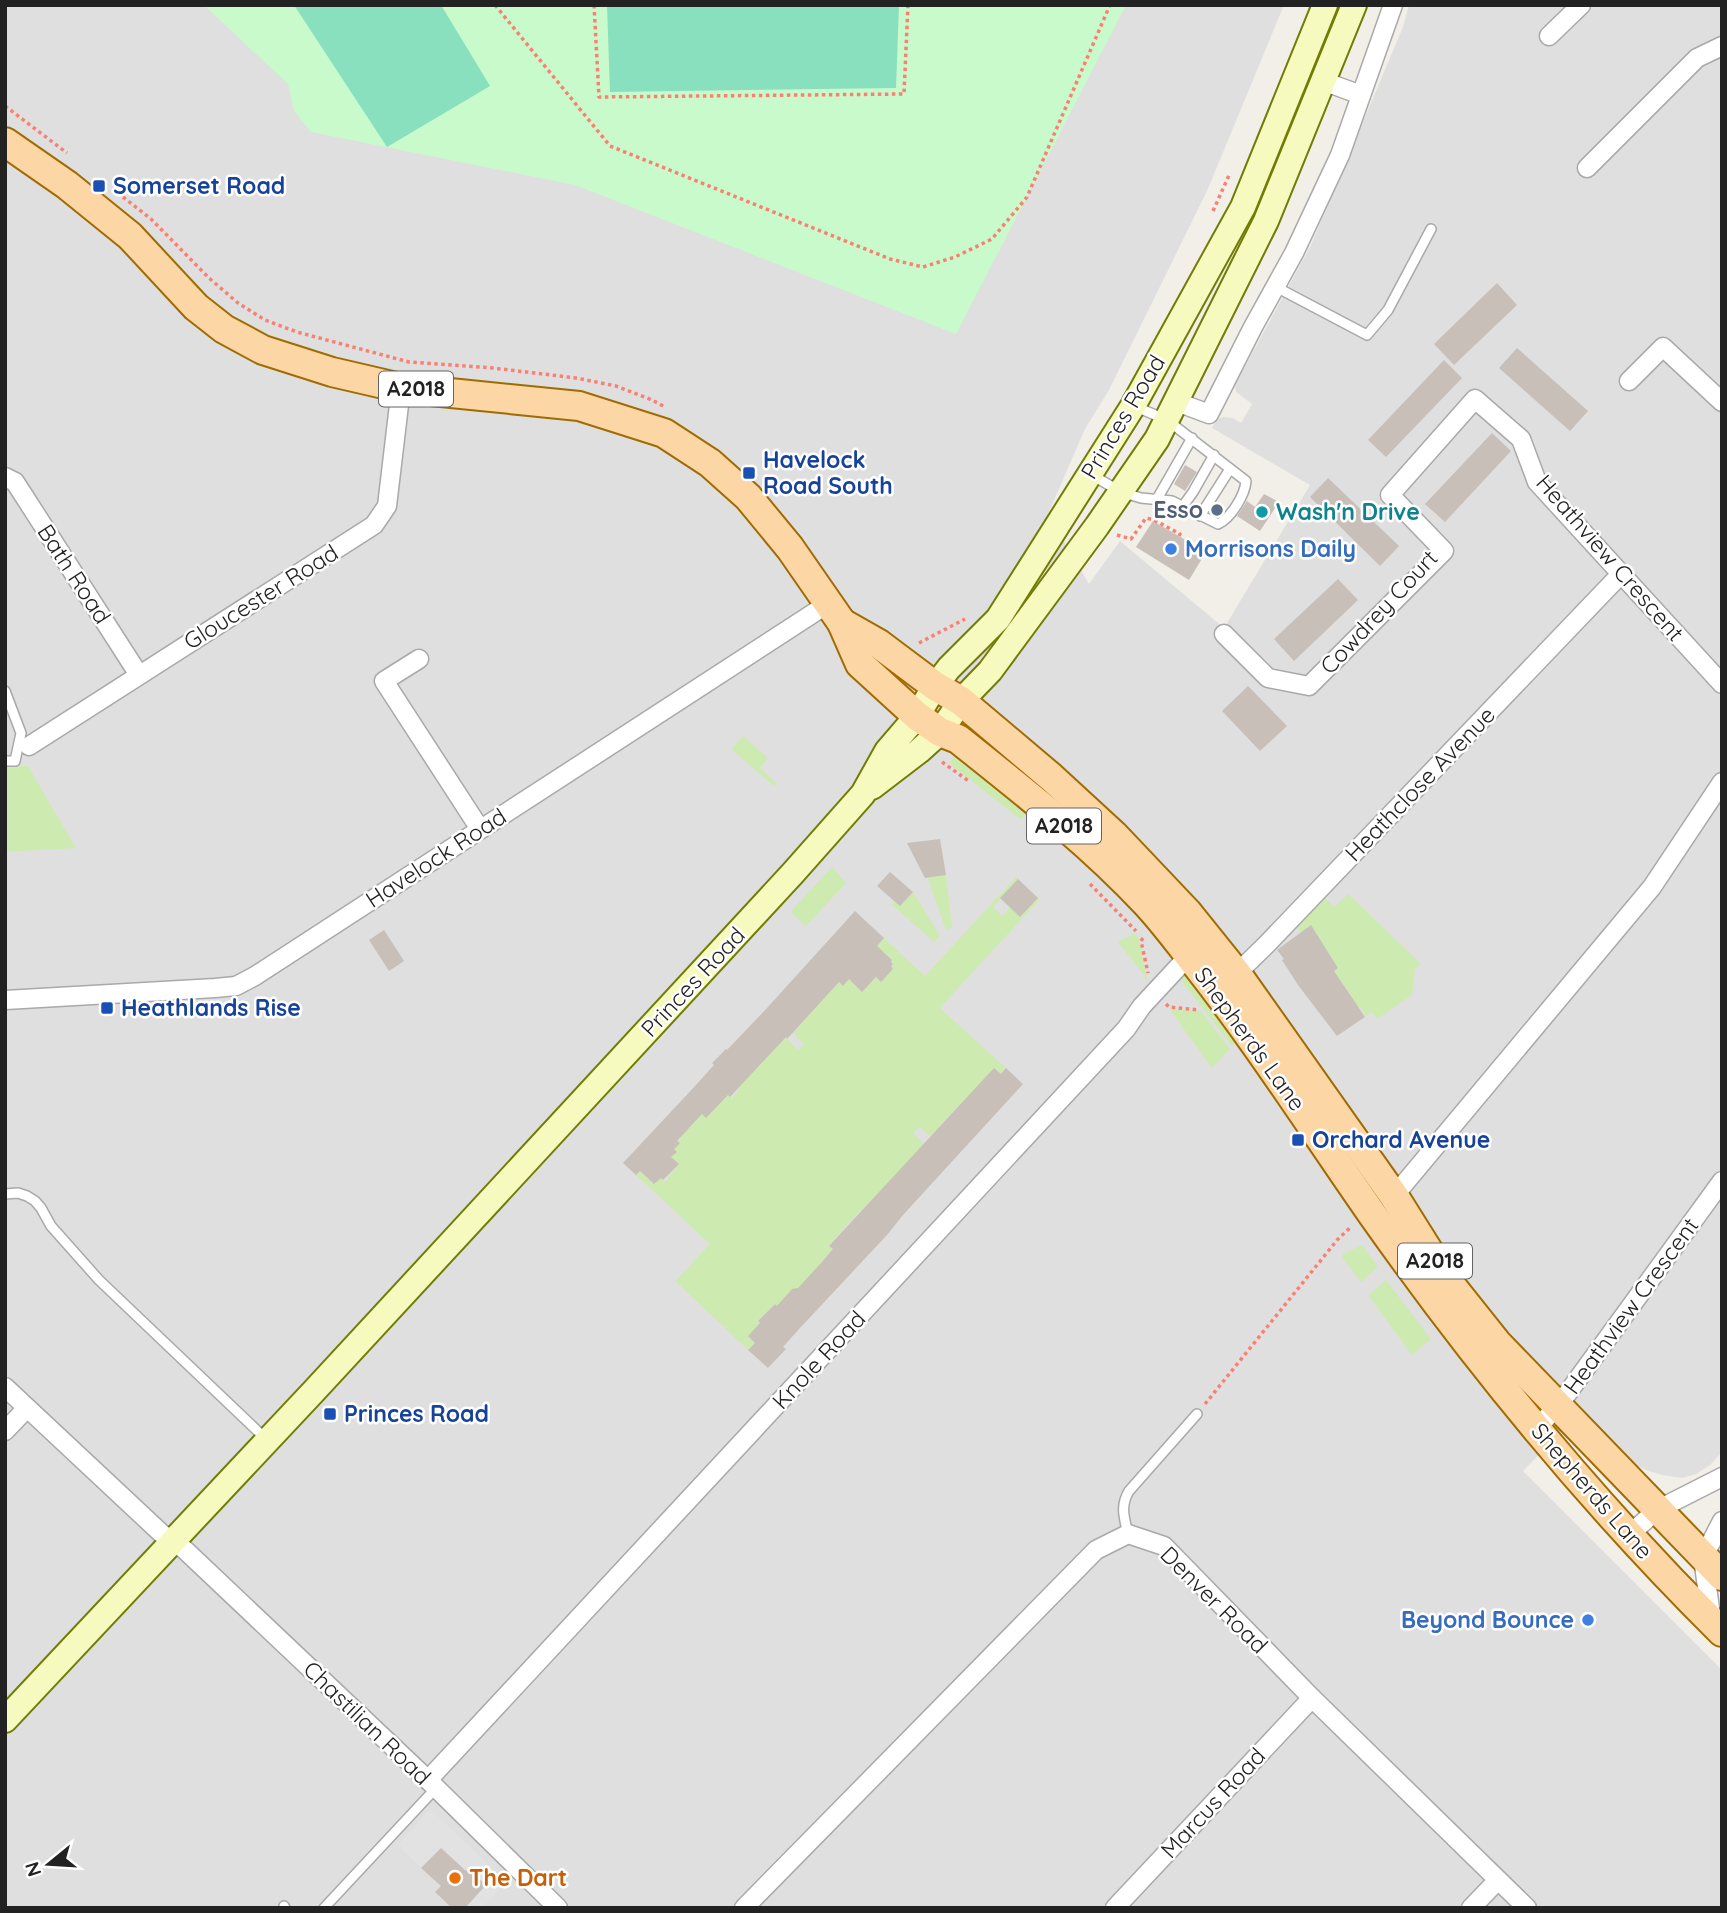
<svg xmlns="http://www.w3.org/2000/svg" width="1727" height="1913" viewBox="0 0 1727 1913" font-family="Quicksand,sans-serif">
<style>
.residential{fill:#e0dfdf}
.grass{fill:#cdebb0}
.park{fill:#c8facc}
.pitch{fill:#88e0be}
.parking{fill:#e2e2e2}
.building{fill:#c7bfb8}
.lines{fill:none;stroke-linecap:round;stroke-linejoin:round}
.service-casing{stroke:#a9a9a9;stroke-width:12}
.minor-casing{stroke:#a9a9a9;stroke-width:21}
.secondary-casing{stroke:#707d05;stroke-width:28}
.primary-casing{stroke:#a06b00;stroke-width:32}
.path{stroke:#fa8072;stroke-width:3.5;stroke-dasharray:3.5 3.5;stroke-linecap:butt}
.service{stroke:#fff;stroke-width:9}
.minor{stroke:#fff;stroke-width:18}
.secondary{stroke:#f7fabf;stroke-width:24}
.primary{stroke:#fcd6a4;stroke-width:28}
.transit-dot{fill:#1a4fb4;stroke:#fff;stroke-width:2.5}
.service-dot{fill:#5c6f8a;stroke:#fff;stroke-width:2.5}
.culture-dot{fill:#0f9aa8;stroke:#fff;stroke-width:2.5}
.shop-dot{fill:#3f7fe0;stroke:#fff;stroke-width:2.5}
.food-dot{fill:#e8710a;stroke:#fff;stroke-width:2.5}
.labels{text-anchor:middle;stroke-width:5;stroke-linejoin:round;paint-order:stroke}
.shield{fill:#fff;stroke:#646464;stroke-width:2}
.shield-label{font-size:21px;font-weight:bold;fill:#222}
.transit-label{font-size:23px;font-weight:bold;fill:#164399;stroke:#fff;text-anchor:start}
.street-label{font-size:23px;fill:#222;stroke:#fff}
.service-label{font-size:23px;font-weight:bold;fill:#4e5e75;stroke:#fff;text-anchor:end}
.culture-label{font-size:23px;font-weight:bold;fill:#0d838f;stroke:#fff;text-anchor:start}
.shop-label{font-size:23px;font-weight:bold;fill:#366cbe;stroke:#fff;text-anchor:start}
.food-label{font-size:23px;font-weight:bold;fill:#c56008;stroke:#fff;text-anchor:start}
</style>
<rect width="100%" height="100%" fill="#f2efe9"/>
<polygon class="residential" points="5,5 1284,5 1207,191 1109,390 1085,429 1048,514 1089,584 1120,541 1224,628 1310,485 1212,428 1217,419 1224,417 1233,418 1241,423 1252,404 1236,392 1235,385 1310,247 1403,27 1409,5 1722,5 1722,1452 1710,1465 1696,1474 1682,1478 1662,1475 1646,1470 1636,1465 1581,1411 1523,1471 1722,1670 1722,1908 5,1908"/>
<g class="grass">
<polygon points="743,736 768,758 760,768 776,783 774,786 731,749"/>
<polygon points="955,754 1029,810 1023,818 1020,819 950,764"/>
<polygon points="28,766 76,848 5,852 5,767"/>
<polygon points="832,867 846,883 806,926 790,912"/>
<polygon points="933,867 946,875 952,927 946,930 928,879 920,869"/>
<polygon points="1016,877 1018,879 993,907 1002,916 1010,907 1020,917 1038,898 1040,899 940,1008 1006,1068 1001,1074 994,1068 982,1081 984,1083 972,1105 965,1099 930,1136 920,1127 913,1133 924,1144 886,1234 860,1211 829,1245 843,1258 831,1252 821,1262 825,1266 823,1269 841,1285 835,1290 822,1278 809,1276 798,1288 802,1292 792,1289 785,1297 785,1301 800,1327 774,1304 757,1322 759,1325 748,1336 755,1343 748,1350 675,1281 710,1244 636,1175 640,1171 654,1184 661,1178 665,1182 678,1164 671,1157 676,1152 674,1149 680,1143 677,1141 702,1114 727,1095 732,1098 739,1090 732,1082 780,1032 798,1050 804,1044 793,1033 810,1014 802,1006 819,985 828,994 839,982 843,985 849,979 862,992 876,977 881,982 893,969 891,966 892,960 886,954 873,951 884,938 925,976"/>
<polygon points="913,892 940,936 934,942 891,904 894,901 900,906"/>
<polygon points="1348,894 1421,964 1415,969 1412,995 1377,1019 1372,1012 1366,1016 1360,1006 1354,1010 1350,994 1339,978 1323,979 1338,968 1334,962 1318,950 1324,945 1311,925 1301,932 1296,926 1325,897 1334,907"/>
<polygon points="1134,933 1139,939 1147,979 1146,980 1144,975 1118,942"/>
<polygon points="1186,970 1238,1038 1232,1046 1177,975"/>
<polygon points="1171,1009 1201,1011 1230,1049 1212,1068 1170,1010"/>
<polygon points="1362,1245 1378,1267 1361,1282 1342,1257 1343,1254"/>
<polygon points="1386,1280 1431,1339 1412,1355 1368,1295"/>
</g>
<polygon class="park" points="204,5 1126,5 956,334 575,185 311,132 294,111 288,84"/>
<g class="pitch">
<polygon points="294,5 441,5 490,86 387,147"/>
<polygon points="607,5 899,5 896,88 610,92"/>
</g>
<polygon class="parking" points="430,1809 507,1882 482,1908 465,1908 466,1871 441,1848 421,1868 398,1845"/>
<g class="building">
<polygon points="1497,283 1517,305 1454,365 1434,344"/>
<polygon points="1517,348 1588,411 1570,431 1499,368"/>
<polygon points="1444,360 1462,378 1386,457 1368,440"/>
<polygon points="1492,433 1511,451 1445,522 1425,504"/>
<polygon points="1185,465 1197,472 1185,491 1174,484"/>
<polygon points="1328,478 1399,546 1380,566 1310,497"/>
<polygon points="1264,494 1279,502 1260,531 1237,516 1247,501 1255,507"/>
<polygon points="1153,521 1206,552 1189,580 1136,547"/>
<polygon points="1338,579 1358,600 1294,661 1274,639"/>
<polygon points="1248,686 1287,726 1260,751 1222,711"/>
<polygon points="940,839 946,875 925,878 907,843"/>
<polygon points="890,872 913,892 900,906 877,886"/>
<polygon points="1018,879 1038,898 1020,917 1000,898"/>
<polygon points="855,911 884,938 877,946 892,960 891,962 893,964 891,966 893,969 881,982 876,977 862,992 849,979 843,986 839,982 787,1039 786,1037 730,1097 728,1095 706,1118 702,1114 677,1141 680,1143 674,1149 677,1152 671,1157 679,1164 663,1180 661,1178 654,1184 640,1171 636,1175 623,1163 696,1085 714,1065 712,1063 726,1049 727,1050 767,1008"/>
<polygon points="1311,925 1338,968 1334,971 1365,1017 1337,1036 1298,985 1282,960 1284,959 1277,950"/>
<polygon points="384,930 404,961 389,971 369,940"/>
<polygon points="994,1068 1001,1074 1006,1068 1023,1084 903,1215 887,1235 800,1328 783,1347 786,1349 768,1368 748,1350 755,1343 748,1336 760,1323 758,1321 775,1304 777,1306 792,1289 798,1288 821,1263 833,1249 829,1246"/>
<polygon points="441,1848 466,1871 468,1869 486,1885 465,1908 452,1908 435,1892 441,1886 421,1868"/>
</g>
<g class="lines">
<defs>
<g id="service">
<polyline points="1276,287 1367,335 1388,310 1431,229"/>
<path d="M1092,475L1121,492L1141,498L1172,501L1218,524C1231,518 1245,495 1246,481L1167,420L1134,406"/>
<polyline points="1157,499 1192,438"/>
<polyline points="1183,506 1193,492 1214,455"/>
<polyline points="1200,516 1230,469"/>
<polyline points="5,691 21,733 15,761 5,761"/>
<polyline points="5,1194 18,1193 27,1196 35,1201 41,1208 51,1226 99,1280 267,1440"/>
<path d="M1128,1534C1124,1517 1120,1506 1129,1491L1197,1414"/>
<polyline points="284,1906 285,1908"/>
<polyline points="324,1908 436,1788"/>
</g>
<g id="minor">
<polyline points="1549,36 1581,5"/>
<polyline points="1323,81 1361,95"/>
<polyline points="1587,168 1697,58 1722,46"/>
<polyline points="1629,381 1663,347 1722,402"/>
<polyline points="1177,402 1209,414 1253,327 1294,253 1340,155 1393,5"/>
<polyline points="5,477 15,482 139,675"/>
<polyline points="1224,634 1268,678 1309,686 1444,551 1390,495 1475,399 1521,439 1537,482 1722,684"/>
<polyline points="419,659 384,681 480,829"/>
<polyline points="29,746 374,525 387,506 401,388"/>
<polyline points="1230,980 1266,945 1621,574"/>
<polyline points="5,1000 215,988 236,986 255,976 829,603"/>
<polyline points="1394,1196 1652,887 1722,782"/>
<polyline points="5,1387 161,1533 185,1550 428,1780 558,1908"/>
<polyline points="1537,1429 1567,1394 1722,1181"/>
<polyline points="5,1431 27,1408"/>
<polyline points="1629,1535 1657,1510 1722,1477"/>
<polyline points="1712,1623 1703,1558 1722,1521"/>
<polyline points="428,1780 1126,1029 1142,1006 1194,950"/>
<polyline points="744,1908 1096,1550 1128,1534 1164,1546 1312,1698 1527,1908"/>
<polyline points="1115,1908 1312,1698"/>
<polyline points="1471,1908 1498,1880"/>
</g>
<g id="secondary">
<polyline points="872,787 919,751 940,732 961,701 990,671 1097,526 1157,439 1266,221 1354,5"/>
<polyline points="5,1720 314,1391 793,873 863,794 887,751 917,716 935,686 949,668 998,619 1133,406 1243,207 1325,5"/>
</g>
<g id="primary">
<path d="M5,142L67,185L130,236L196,307L224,329L263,350L332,372L401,388L579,406L664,433L710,463L748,497L790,548L842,623L860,664L917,716L940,732L958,739C1023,791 1089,842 1146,903C1162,920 1176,939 1191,958C1256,1040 1312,1128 1372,1214C1477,1363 1593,1504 1722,1632"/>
<polyline points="842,623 879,644 935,686 961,701 1051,777 1114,835 1188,913 1237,974 1394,1196 1446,1279 1497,1343 1722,1576"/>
</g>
</defs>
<use href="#service" class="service-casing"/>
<use href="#minor" class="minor-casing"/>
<use href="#secondary" class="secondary-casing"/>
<use href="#primary" class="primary-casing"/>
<g class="path">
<polyline points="495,5 610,146 890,259 923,267 955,257 992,239 1027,197 1110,5"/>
<polyline points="594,5 599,97 904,94 908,5"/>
<polyline points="5,106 67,153"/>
<polyline points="123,197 151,219 209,278 238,303 265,320 297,332 409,362 493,368 576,378 616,386 652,400 665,407"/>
<polyline points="1213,211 1230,173"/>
<polyline points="1117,535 1131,539 1146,518 1154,520 1180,534 1179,536"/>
<polyline points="919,643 965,619"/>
<polyline points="942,762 970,782"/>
<polyline points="1090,884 1136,931"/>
<polyline points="1143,938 1141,941 1148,973"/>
<polyline points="1166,1004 1169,1007 1199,1010"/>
<polyline points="1205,1404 1338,1239 1352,1226"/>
</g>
<use href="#service" class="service"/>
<use href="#minor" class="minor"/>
<use href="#secondary" class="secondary"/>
<use href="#primary" class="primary"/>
</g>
<g class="transit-dot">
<rect x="92" y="179" width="14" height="14" rx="3.5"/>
<rect x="742" y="466" width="14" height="14" rx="3.5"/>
<rect x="100" y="1001" width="14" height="14" rx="3.5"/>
<rect x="1291" y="1133" width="14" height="14" rx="3.5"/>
<rect x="323" y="1407" width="14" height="14" rx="3.5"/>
</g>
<circle class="service-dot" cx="1217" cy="510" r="7"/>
<circle class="culture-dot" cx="1262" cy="512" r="7"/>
<g class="shop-dot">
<circle cx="1171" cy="549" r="7"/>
<circle cx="1588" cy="1620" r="7"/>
</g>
<circle class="food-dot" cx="455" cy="1878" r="7"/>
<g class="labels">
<g class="shield">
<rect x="379" y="371.5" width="74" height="35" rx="5"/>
<rect x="1027" y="808.5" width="74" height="35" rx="5"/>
<rect x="1398" y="1243.5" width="74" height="35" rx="5"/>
</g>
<g class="shield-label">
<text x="416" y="396">A2018</text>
<text x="1064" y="833">A2018</text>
<text x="1435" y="1268">A2018</text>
</g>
<g class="transit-label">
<text x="113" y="194">Somerset Road</text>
<text x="763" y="468">Havelock<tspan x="763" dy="26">Road South</tspan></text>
<text x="121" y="1016">Heathlands Rise</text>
<text x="1312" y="1148">Orchard Avenue</text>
<text x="344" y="1422">Princes Road</text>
</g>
<g class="street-label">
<text transform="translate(1123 417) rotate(-59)" y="8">Princes Road</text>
<text transform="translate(1610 558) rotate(49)" y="8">Heathview Crescent</text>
<text transform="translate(74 574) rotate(57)" y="8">Bath Road</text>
<text transform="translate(261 597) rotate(-32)" y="8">Gloucester Road</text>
<text transform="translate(1379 612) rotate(-47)" y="8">Cowdrey Court</text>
<text transform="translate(1420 784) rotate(-46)" y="8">Heathclose Avenue</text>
<text transform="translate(436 858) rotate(-33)" y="8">Havelock Road</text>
<text transform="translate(693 982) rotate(-47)" y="8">Princes Road</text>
<text transform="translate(1250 1039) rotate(54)" y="8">Shepherds Lane</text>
<text transform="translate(1631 1306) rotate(-54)" y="8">Heathview Crescent</text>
<text transform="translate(819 1360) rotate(-47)" y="8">Knole Road</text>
<text transform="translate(1592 1491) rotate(49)" y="8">Shepherds Lane</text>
<text transform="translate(1214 1600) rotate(45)" y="8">Denver Road</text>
<text transform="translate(367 1723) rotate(44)" y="8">Chastilian Road</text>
<text transform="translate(1213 1803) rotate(-47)" y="8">Marcus Road</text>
</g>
<g class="service-label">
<text x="1203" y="518">Esso</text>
</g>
<g class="culture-label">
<text x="1276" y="520">Wash'n Drive</text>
</g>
<g class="shop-label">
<text x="1185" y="557">Morrisons Daily</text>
<text x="1574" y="1628" text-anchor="end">Beyond Bounce</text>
</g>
<g class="food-label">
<text x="469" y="1886">The Dart</text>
</g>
</g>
<rect width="1727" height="1913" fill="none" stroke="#222222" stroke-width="14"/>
<g transform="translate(49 1864) rotate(252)" stroke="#ffffff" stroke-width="5" paint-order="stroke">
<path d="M0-5L12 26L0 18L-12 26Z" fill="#222222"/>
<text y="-10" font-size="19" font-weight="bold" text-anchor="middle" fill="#222222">N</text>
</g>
</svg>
